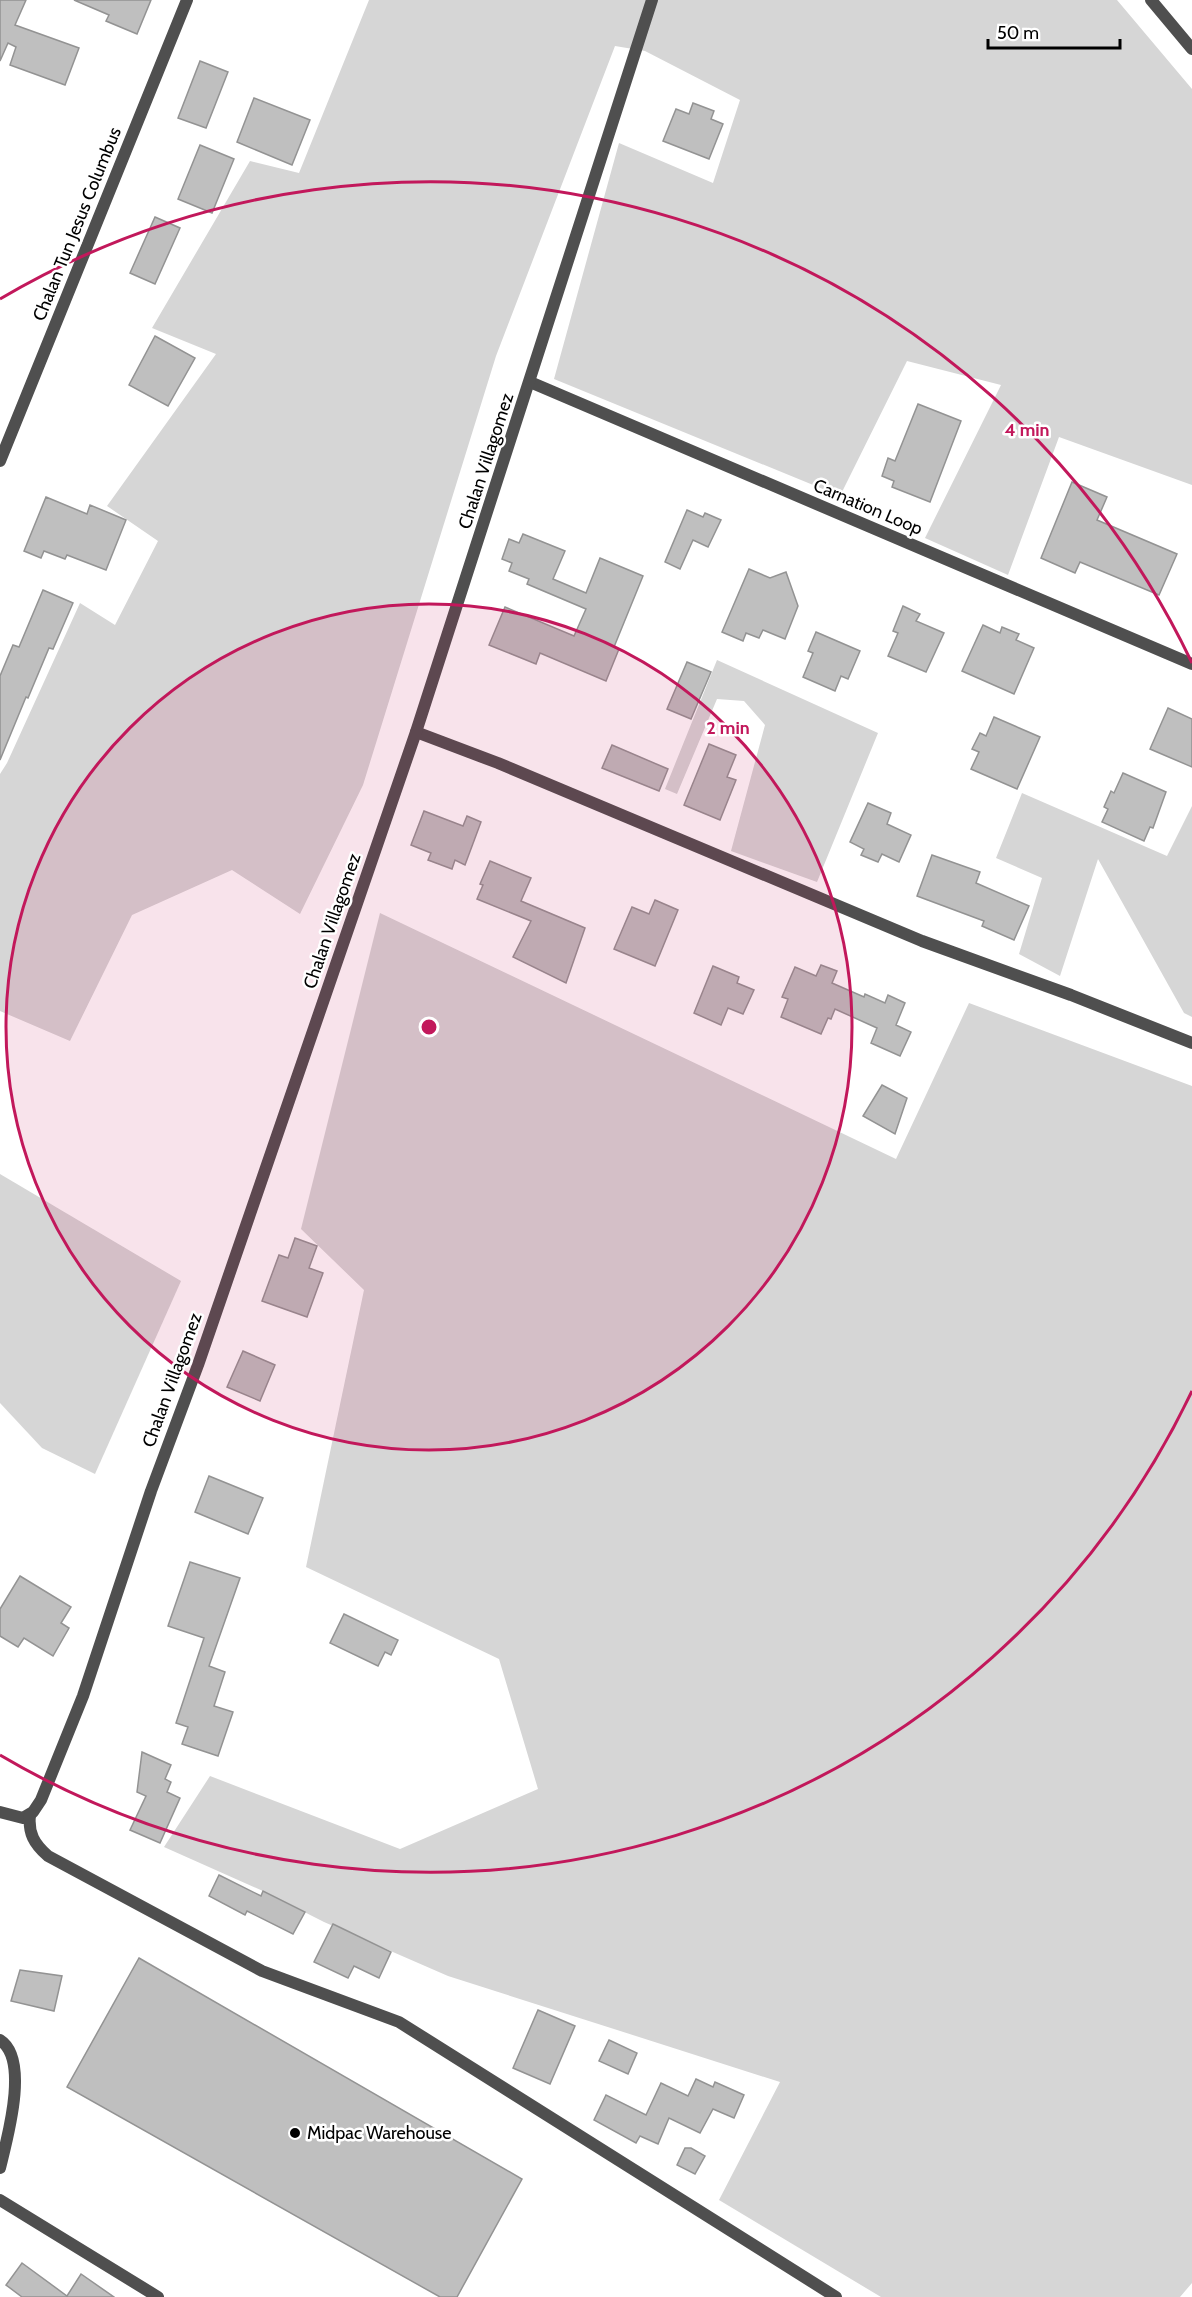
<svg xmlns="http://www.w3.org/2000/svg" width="1192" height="2297" viewBox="0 0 1192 2297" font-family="Cabin,sans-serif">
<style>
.green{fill:#d6d6d6}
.building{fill:#bfbfbf;stroke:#939393;stroke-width:1.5}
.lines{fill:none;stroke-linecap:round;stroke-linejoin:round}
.street{stroke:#4f4f4f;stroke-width:12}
.ring{fill:none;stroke:#c2185b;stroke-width:3}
.poi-dot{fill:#000;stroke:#fff;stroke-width:2}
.labels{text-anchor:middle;stroke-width:5;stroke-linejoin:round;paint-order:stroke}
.street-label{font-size:18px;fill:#000;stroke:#fff}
.poi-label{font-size:18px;fill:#000;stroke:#fff;text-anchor:start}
.centre{fill:#c2185b;stroke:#fff;stroke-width:3}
.ring-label{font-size:18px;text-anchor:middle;font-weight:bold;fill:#c2185b;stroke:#fff;stroke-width:5;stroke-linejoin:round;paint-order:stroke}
</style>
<rect width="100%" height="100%" fill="#fff"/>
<g class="green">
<polygon points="369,0 1117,0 1192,89 1192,485 1059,437 1008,575 925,538 1001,385 907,361 840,496 554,379 619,143 713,183 740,100 645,51 615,46 496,356 363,785 300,914 232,870 132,915 70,1041 0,1011 0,774 7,763 80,603 115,625 158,541 107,506 216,354 152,328 250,161 299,173"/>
<polygon points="717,660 878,733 817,882 731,851 765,725 744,701 717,699 677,794 665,789"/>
<polygon points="1022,793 1167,856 1192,806 1192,1017 1184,1013 1098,859 1060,976 1019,954 1042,878 996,858"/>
<polygon points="380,913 896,1159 969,1003 1192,1086 1192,2283 1180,2297 881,2297 719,2200 780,2082 448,1976 324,1922 263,1891 164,1847 210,1776 400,1849 538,1789 499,1659 306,1567 364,1290 301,1229"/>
<polygon points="0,1174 181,1281 95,1474 42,1448 0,1403"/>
</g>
<g class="building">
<polygon points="0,0 26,0 15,25 79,48 65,85 10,65 16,47 8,43 0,61"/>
<polygon points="74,0 151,0 137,34 106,21 109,15"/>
<polygon points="200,61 228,72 206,128 178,118"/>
<polygon points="254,98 310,120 292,165 237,142"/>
<polygon points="693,103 714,111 711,119 723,124 709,159 663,141 676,109 689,114"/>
<polygon points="200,145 234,159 212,213 178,199"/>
<polygon points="155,217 180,228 155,284 130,273"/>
<polygon points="155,336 195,358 168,406 129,385"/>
<polygon points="918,404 961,421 930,502 892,487 894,481 882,476 888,458 895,461"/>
<polygon points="1072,482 1107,497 1097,520 1177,554 1159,595 1080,562 1075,573 1041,558"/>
<polygon points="46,497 87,514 90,505 126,520 106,570 67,555 65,559 44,551 41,558 24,551"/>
<polygon points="687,510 703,517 705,513 721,520 708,547 693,540 680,569 665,562"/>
<polygon points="523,534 565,551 553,579 586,593 600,558 643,576 614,647 619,649 606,681 540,653 536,664 489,645 505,607 574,636 586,609 527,584 529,579 509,571 512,563 502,559 509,539 519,543"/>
<polygon points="749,569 770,578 786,572 798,606 785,639 763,630 759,638 746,633 743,641 722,632"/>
<polygon points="43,590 73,603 53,649 49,648 28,698 26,697 0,760 0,676 13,645 19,647"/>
<polygon points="903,606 920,614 916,621 944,633 926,672 888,656 898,633 893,631"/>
<polygon points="983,625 1000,633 1002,627 1019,634 1016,640 1034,648 1014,694 962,671"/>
<polygon points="816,632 860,651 848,679 841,676 835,691 803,677 813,653 808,651"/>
<polygon points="687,662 711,672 691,719 667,709"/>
<polygon points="1168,708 1192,719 1192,767 1150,749"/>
<polygon points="994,717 1040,737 1017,789 971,769 979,752 972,749 980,733 986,736"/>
<polygon points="709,744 736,755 727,777 736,780 720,820 684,805"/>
<polygon points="612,745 668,769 659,791 602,768"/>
<polygon points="1123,773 1166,792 1153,828 1150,827 1144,841 1102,822 1108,809 1104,807 1111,791 1114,793"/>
<polygon points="868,803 891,813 887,824 911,835 899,862 882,854 878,862 861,855 864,849 850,842"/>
<polygon points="424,811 463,826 467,816 481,822 465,865 455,860 452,869 428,860 431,853 411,845"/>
<polygon points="932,855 980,872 976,883 1029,906 1014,940 982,926 984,921 917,896"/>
<polygon points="490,861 531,878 521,901 585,928 566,983 513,957 531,921 477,899 483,885 480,884"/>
<polygon points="655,900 678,910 655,966 614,949 632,907 649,914"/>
<polygon points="821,965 837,971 832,983 864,997 865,994 885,1003 888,995 905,1003 896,1025 911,1032 900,1056 871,1043 877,1028 835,1009 831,1019 828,1018 821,1034 781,1017 788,999 782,997 795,967 816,976"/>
<polygon points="713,966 739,977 737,983 754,990 743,1014 728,1008 721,1025 694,1013"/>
<polygon points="882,1085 907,1098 895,1134 863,1116"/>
<polygon points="295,1238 317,1246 309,1268 323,1273 307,1317 262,1301 279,1255 288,1258"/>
<polygon points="243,1351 275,1365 260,1401 227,1387"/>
<polygon points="209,1476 263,1498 248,1534 195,1512"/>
<polygon points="190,1562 240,1578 209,1666 225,1672 214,1706 233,1712 218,1756 182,1744 188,1727 176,1723 204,1638 168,1626"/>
<polygon points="20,1576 71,1607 61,1623 69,1628 53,1656 24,1638 18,1647 0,1636 0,1609"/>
<polygon points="344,1614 398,1640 391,1655 385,1652 378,1666 330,1643"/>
<polygon points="142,1752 171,1765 165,1779 171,1782 167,1792 180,1798 160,1843 130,1830 146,1796 137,1792"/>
<polygon points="219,1875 261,1896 263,1891 305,1912 293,1934 247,1911 245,1915 209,1896"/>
<polygon points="333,1924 391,1952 379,1978 354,1966 348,1978 314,1962"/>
<polygon points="139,1958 522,2179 457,2297 440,2297 67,2087"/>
<polygon points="20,1970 62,1976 54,2011 11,2001"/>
<polygon points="538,2010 575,2026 550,2084 513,2068"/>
<polygon points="609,2040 637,2053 628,2074 599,2061"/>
<polygon points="696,2079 713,2087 715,2082 744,2095 734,2118 713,2109 700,2133 669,2118 658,2144 640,2136 636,2143 594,2120 606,2095 646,2115 661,2083 688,2096"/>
<polygon points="685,2148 691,2148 705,2156 695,2174 677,2165"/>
<polygon points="22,2263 67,2296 81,2274 114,2297 22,2297 6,2285"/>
</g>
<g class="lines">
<g class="street">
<polyline points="1151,0 1192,49"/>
<polyline points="530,382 1192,664"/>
<polyline points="0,461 187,0"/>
<polyline points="416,732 498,763 922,941 1071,995 1192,1043"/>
<polyline points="0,1812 23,1818 33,1812 41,1800 83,1696 151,1491 198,1365 416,732 652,0"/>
<path d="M30,1815C28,1833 34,1844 48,1856L262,1971L399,2022L836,2297"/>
<path d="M0,2040C30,2059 7,2139 0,2168"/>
<polyline points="0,2200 158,2297"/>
</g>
</g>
<circle cx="429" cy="1027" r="423" fill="#c2185b" fill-opacity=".12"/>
<g class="ring">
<circle cx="429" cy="1027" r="423"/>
<path d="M1192 1391A845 845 0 0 1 0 1755M0 299A845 845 0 0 1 1192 663"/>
</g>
<circle class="poi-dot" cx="295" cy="2133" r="6"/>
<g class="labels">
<g class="street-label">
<text transform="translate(77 224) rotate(-68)" y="6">Chalan Tun Jesus Columbus</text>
<text transform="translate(486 461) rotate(-72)" y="6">Chalan Villagomez</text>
<text transform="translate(868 507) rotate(23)" y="6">Carnation Loop</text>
<text transform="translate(332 921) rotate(-71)" y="6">Chalan Villagomez</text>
<text transform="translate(172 1380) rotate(-70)" y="6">Chalan Villagomez</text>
</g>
<g class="poi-label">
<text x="307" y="2139">Midpac Warehouse</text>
</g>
</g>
<circle cx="429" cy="1027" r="9" class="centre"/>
<g class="ring-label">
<text x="1027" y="436">4 min</text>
<text x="728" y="734">2 min</text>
</g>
<path d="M988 39v9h132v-9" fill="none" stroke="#000000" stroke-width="3"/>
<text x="997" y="39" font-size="18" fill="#000000" stroke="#ffffff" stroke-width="4.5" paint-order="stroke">50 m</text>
</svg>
